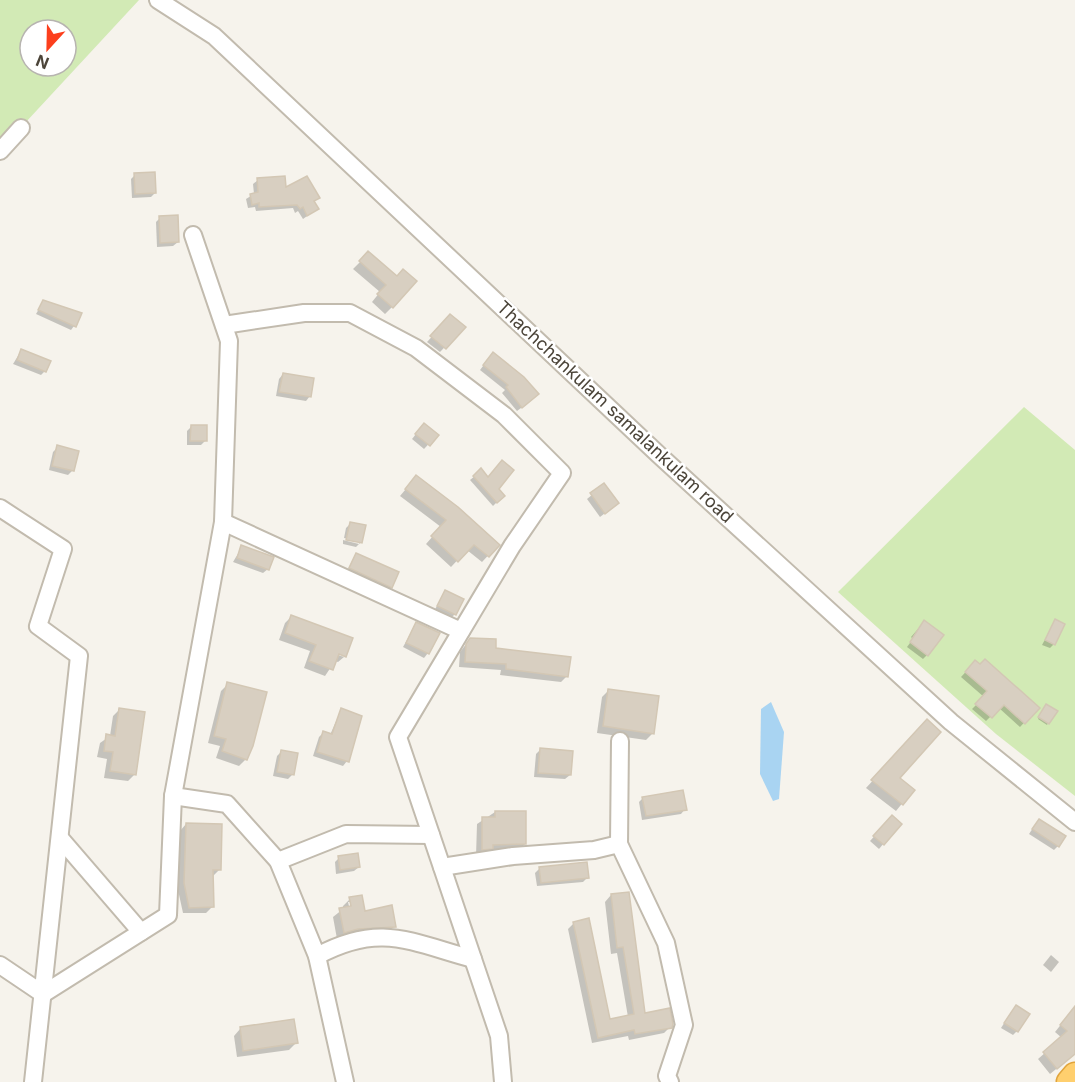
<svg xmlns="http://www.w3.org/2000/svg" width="1075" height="1082" viewBox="0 0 1075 1082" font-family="Inter,sans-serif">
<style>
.green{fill:#d2eab5;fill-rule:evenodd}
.water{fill:#a9d4f2}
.shadow{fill:#0003;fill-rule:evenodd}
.building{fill:#d8cfc1;stroke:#d3c7b4;stroke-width:1.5}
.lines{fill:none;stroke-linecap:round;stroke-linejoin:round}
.minor-casing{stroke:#c2bbae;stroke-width:20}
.highway-casing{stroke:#e0a43c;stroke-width:27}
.minor{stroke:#fff;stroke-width:16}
.highway{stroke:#ffcf6e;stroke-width:24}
.labels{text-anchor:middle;stroke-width:5;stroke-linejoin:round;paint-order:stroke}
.street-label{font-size:18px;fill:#4b4439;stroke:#fff}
</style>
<rect width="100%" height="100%" fill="#f6f3ec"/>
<g class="green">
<path d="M0,0H139L0,150ZM30,30H66V66H30Z"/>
<polygon points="1024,407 1075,450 1075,796 996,734 838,592"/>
</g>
<polygon class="water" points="771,702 784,732 779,799 773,801 760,774 761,709"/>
<g class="shadow">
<polygon points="135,175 155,193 151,197 132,198 131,179"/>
<polygon points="258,180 318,198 313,202 317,209 303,219 298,211 295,213 293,208 256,211 255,207 248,208 246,199 254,194 253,184"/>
<polygon points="160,218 178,242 173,246 157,247 156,222"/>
<polygon points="362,260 397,278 392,307 385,314 372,302 380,292 353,269"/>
<polygon points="43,302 80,314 74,326 71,330 36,314"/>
<polygon points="451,316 464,327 440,352 427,342"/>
<polygon points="21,351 45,371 41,375 13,364"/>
<polygon points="489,358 533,399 517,411 502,393 505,390 480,370"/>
<polygon points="283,374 310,396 306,401 276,396 279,379"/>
<polygon points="191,427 205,441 201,445 187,445 187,431"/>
<polygon points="420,429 437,435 424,449 412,439"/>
<polygon points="58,447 73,470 68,475 49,470 53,452"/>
<polygon points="481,471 503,496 493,506 470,480"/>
<polygon points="416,477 498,545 482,562 467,550 451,567 426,544 441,527 400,496"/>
<polygon points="604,485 613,507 600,517 587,499"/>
<polygon points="351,523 360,543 359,544 359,541 344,538 346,528"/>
<polygon points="343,540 359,544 356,547 343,544"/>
<polygon points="242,547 268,569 263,573 233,562"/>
<polygon points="356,554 391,587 387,591 346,573"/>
<polygon points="445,592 455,614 450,619 434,611"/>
<polygon points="292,616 351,639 344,657 344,654 333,650 332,653 344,657 338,662 335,661 325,676 304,668 310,651 279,640 285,623"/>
<polygon points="1055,621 1054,644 1050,648 1042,645"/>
<polygon points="924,622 927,655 923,659 907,647 913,639 911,637"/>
<polygon points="416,624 428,653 424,658 403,647"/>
<polygon points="470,639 494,649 567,676 561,682 500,675 501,670 459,667 460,652"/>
<polygon points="975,662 1038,708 1020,727 999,708 986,721 972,709 984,697 961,677"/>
<polygon points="228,684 246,759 239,766 216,758 220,746 208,743 221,691"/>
<polygon points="609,690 653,733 646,740 597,733 602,697"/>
<polygon points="1045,707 1048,723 1047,725 1038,719"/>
<polygon points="120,709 135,774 128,781 104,778 107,759 97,757 100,743 110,736 113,716"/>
<polygon points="341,710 347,761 343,766 313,756 319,737 323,733 330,735"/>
<polygon points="921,728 898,778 913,790 896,811 866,788"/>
<polygon points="540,750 570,775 565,779 534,777 536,754"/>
<polygon points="281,752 293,774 288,779 273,776 277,756"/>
<polygon points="643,798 685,809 681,814 642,820 639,802"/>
<polygon points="495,812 525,844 519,850 488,851 476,856 477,824"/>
<polygon points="888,821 900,824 879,849 870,841"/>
<polygon points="186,824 219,870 213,876 213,906 206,913 183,913 178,890 180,831"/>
<polygon points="1035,825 1058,846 1054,850 1029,834"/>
<polygon points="339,858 359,867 354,871 336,874 335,862"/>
<polygon points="540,868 588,877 583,882 537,886 535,873"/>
<polygon points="611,895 643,1014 670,1027 664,1033 629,1040 628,1036 592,1043 568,929 574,923 609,1021 628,1017 617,953 611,954 605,902"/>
<path d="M350,899L364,912L394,926L387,933L337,939L333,917L343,909V906ZM348,902H351V914Z"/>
<polygon points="1051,955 1059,962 1051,972 1043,965"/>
<polygon points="1075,1007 1075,1043 1066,1061 1050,1074 1038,1059 1062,1038 1055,1032"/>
<polygon points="1012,1011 1017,1031 1013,1035 1001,1028"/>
<polygon points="240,1029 296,1043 289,1050 237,1057 234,1036"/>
</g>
<g class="building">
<polygon points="155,172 156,193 135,194 134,173"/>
<polygon points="285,176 286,187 307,176 320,198 314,201 319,209 307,216 303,207 300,209 297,205 259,207 259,203 252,205 250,194 258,192 257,178"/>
<polygon points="178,215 179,242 160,243 159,216"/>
<polygon points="368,251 397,276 403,269 417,281 393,308 377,294 386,285 359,261"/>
<polygon points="43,300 82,313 76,327 38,310"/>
<polygon points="450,314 466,327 446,349 430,336"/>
<polygon points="21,349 51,361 46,372 17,360"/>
<polygon points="493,352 524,377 539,394 522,408 506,387 508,385 483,365"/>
<polygon points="283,373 314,378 311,397 279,392"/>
<polygon points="424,423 439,435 430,446 415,434"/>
<polygon points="191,425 207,425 207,441 190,441"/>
<polygon points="57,445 79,451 74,471 52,466"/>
<polygon points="502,460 514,470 499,489 505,496 497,503 473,476 481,468 488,477"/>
<polygon points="416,475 458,507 500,545 489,557 474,545 458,562 431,536 446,520 405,489"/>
<polygon points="604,483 619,503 605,514 590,493"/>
<polygon points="350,522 366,525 362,543 346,540"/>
<polygon points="241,545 274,557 269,570 237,558"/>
<polygon points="356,553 399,572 392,588 349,568"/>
<polygon points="445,590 464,599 456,615 437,606"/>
<polygon points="291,615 353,638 346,657 339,654 333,670 309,661 316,645 285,633"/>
<polygon points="1055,619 1065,624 1055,645 1045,640"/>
<polygon points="924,620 944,635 928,656 910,642"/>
<polygon points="416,622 440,633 429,654 406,643"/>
<polygon points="470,638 496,639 496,648 571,657 568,677 506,669 506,664 465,662 466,644"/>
<polygon points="985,659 1040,708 1025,724 1004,705 992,718 975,704 987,691 965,672 975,660 980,664"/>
<polygon points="227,682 267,692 253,746 247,760 222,751 226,739 214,736"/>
<polygon points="608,689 659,696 654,734 603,726"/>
<polygon points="1046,704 1058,711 1049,724 1038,717"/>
<polygon points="119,708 145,712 136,775 110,771 113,752 104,751 106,734 115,736"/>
<polygon points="341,708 362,716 349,762 317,752 323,731 332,734"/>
<polygon points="927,719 941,732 900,778 915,790 903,805 871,780"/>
<polygon points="540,748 573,751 571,775 538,773"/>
<polygon points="281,750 298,753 294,775 277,772"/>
<polygon points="683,790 687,810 646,816 642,797"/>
<polygon points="495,811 526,811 526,844 493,845 493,849 482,850 482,817 495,817"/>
<polygon points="892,815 902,824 884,845 873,836"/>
<polygon points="1039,819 1066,836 1059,847 1032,829"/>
<polygon points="186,823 222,824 221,870 213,870 214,907 189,908 184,883"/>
<polygon points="358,853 360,867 340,870 338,856"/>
<polygon points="587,862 589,878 541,883 539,867"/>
<polygon points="629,892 645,1013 670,1008 673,1024 672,1028 635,1034 634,1030 598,1038 573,922 589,918 610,1019 634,1014 623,947 617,948 611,894"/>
<polygon points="362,895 365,911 392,905 396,927 358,929 344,933 339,908 351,906 349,897"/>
<polygon points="1016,1005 1030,1014 1018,1032 1004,1023"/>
<polygon points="1075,1006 1075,1054 1057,1069 1043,1052 1067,1031 1060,1025"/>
<polygon points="294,1019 298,1043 243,1051 240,1027"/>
</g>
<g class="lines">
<defs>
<g id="minor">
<polyline points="158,0 214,36 659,455 951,722 1075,822"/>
<polyline points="0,151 21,128"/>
<polyline points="224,325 304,313 350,313 416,348 504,415 562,473 512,546 398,737 499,1036 503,1082"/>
<polyline points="0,508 63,549 38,626 79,656 33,1082"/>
<polyline points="223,522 461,631"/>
<polyline points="620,741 619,844 666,943 684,1025 667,1076 670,1082"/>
<polyline points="173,796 227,804 278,861 317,956 345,1082"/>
<polyline points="60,838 141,932"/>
<polyline points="278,861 346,834 431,835"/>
<polyline points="442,867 513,856 594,850 619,844"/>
<path d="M317,956C380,922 410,942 473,959"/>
<polyline points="0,965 43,994 168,915 173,796 223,522 229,341 193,235"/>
</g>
<polyline id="highway" points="1069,1082 1075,1075"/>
</defs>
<use href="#minor" class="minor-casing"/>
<use href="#highway" class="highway-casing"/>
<use href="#minor" class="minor"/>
<use href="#highway" class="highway"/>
</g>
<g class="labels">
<g class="street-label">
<text transform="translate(615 412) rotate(43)" y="6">Thachchankulam samalankulam road</text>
</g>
</g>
<g transform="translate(48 48) rotate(202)"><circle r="28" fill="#ffffff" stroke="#b7b4b0" stroke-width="1.5"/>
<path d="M0-4.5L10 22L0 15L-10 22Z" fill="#fc3f1d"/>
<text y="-9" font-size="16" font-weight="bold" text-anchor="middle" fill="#4b4439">N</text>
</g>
</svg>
